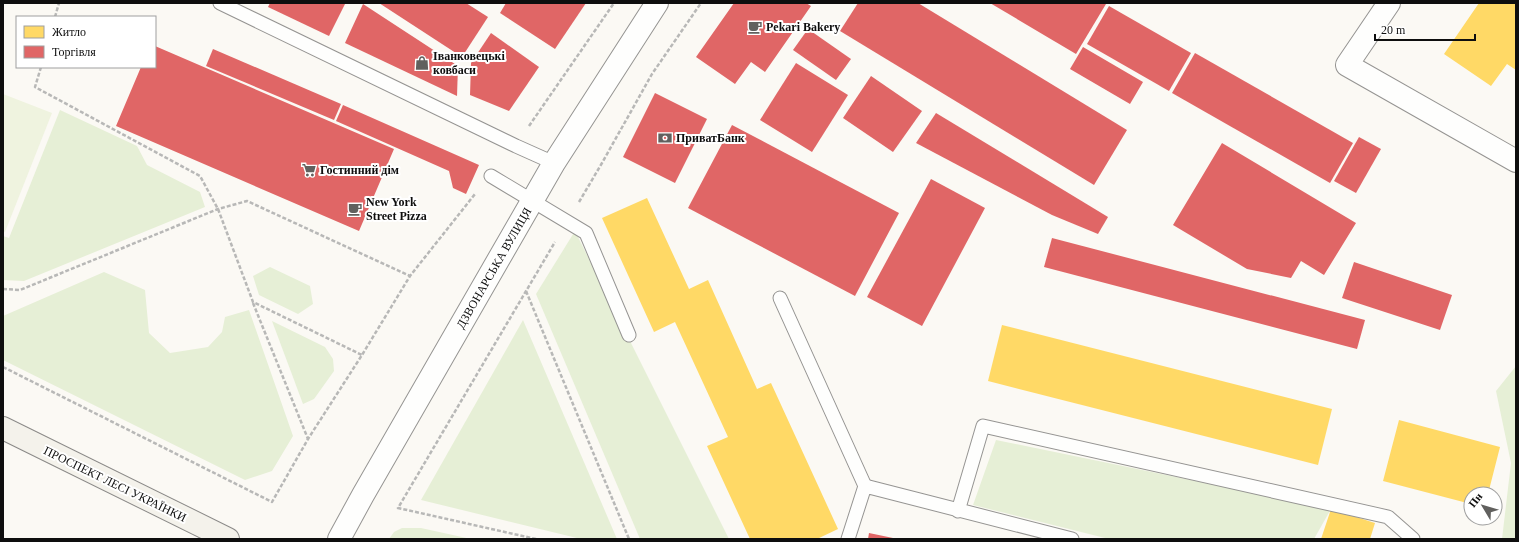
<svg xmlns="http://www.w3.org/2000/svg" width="1519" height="542" viewBox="0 0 1519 542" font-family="'Times New Roman',serif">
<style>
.green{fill:#e6efd6}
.pitch{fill:#eff3df}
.homes{fill:#ffd966}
.shops{fill:#e06666}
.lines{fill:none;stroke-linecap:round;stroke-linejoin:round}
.lane-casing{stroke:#959492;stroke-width:15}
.street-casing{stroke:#959492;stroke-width:24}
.secondary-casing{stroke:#8b8a88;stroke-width:24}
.path{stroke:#b8b8b7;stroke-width:2.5;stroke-dasharray:4 2;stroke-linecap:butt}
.lane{stroke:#fefefd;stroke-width:13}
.street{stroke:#fefefd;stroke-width:22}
.secondary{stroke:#f4f2eb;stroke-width:22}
.labels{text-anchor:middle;stroke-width:4;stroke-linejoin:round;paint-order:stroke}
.poi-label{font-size:12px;font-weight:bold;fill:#0e0e0e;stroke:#fff;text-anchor:start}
.street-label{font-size:12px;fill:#0e0e0e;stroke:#fff}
</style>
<rect width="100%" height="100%" fill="#fbf9f4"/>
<g class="green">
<polygon points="60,110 137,146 147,165 200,192 205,207 24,281 3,280 3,236 9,238"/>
<polygon points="575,231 729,539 640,539 536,294"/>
<polygon points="270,267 310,286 313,304 298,314 259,295 253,276"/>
<polygon points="104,272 145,290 149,333 170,353 208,347 222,332 225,317 249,310 293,436 272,471 245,480 3,360 3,316"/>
<polygon points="523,320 617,539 581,539 421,500"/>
<polygon points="272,321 325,347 333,359 334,371 314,399 303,404"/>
<polygon points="1516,366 1516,539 1502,539 1511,463 1496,391"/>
<polygon points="996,440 1331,509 1314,539 1109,539 973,505"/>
<polygon points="402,528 421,528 471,539 389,539 394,532"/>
</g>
<polygon class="pitch" points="3,94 52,113 5,232 3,231"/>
<g class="homes">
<polygon points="1479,3 1516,3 1516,70 1507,64 1491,86 1444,54"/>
<polygon points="647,198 689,289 708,280 757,389 771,383 838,529 817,539 750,539 707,446 728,437 675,322 654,332 602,218"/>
<polygon points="1002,325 1332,409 1318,465 988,381"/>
<polygon points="1399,420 1500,447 1488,494 1471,494 1471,504 1383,481"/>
<polygon points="1331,509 1375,523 1370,539 1321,539"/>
</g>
<g class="shops">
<polygon points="270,3 343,3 345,4 329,36 268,7"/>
<polygon points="379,3 466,3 488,17 462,57"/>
<polygon points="506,3 586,3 555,49 500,13"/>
<polygon points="734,3 806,3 811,6 765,72 751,62 735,84 696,57"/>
<polygon points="858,3 918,3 1127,130 1094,185 840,31"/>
<polygon points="990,3 1104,3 1106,4 1076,54"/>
<polygon points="363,4 458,66 457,96 345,43"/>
<polygon points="1109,6 1191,53 1169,91 1087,44"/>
<polygon points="808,29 851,59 836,80 793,50"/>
<polygon points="491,33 539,67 509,111 470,95 471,63"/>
<polygon points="155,46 394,149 359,231 116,126 141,67 155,67"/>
<polygon points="1083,47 1143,82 1130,104 1070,69"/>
<polygon points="213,49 341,104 334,120 206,66"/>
<polygon points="1195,53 1353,143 1330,183 1172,93"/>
<polygon points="796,63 848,95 812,152 760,120"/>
<polygon points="871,76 922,111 893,152 843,118"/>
<polygon points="655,93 707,119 675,183 623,157"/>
<polygon points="343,105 479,165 466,194 453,188 449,171 336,121"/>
<polygon points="936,113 1108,217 1098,234 1052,215 916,143"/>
<polygon points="732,125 899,213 855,296 688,208"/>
<polygon points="1359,137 1381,149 1356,193 1334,181"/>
<polygon points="1222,143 1356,223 1324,275 1301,261 1291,278 1247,269 1173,225"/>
<polygon points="931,179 985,208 922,326 867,297"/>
<polygon points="1052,238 1365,320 1357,349 1044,267"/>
<polygon points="1354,262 1452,295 1440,330 1342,298"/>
<polygon points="869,533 893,538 893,539 868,539"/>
</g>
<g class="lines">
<defs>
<g id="lane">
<polyline points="220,3 516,146 554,163"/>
<polyline points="491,176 586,233 629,335"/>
<polyline points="780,298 865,486"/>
<polyline points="958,511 983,426 1388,517 1413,539"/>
<polyline points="848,539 865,486 1072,539"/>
</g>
<g id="street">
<polyline points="1389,3 1347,65 1516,161"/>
<polyline points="339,539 363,495 554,163 657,3"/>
</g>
<polyline id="secondary" points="3,428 228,539"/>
</defs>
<use href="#lane" class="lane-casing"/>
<use href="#street" class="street-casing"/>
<use href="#secondary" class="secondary-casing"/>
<g class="path">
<polyline points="55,17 59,3"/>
<polyline points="41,67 35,87 200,176 218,209 253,302 362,355"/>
<polyline points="529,126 614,3"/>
<polyline points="579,202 602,163 652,74 701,3"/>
<polyline points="3,289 20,290 218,209 247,201 410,276"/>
<polyline points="526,291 629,539"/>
<polyline points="253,303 308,439"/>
<polyline points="3,367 272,502 308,439 362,355 410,276 475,194"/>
<polyline points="536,539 398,508 555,242"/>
</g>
<use href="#lane" class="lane"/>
<use href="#street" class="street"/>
<use href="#secondary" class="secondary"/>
</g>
<defs>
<symbol id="cafe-bare" viewBox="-9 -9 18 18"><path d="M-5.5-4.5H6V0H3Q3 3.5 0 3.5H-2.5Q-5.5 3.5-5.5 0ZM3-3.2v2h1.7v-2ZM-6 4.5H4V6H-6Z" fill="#61605e" stroke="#fff" stroke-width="2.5" paint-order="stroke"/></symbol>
<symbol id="shop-bare" viewBox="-9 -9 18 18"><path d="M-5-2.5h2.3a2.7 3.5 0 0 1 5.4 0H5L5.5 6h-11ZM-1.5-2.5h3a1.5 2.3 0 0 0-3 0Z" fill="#61605e" stroke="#fff" stroke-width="2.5" paint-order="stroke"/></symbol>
<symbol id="bank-bare" viewBox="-9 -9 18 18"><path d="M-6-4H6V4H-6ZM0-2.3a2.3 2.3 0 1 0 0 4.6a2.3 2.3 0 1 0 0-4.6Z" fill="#61605e" stroke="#fff" stroke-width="2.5" paint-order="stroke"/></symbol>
<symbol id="supermarket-bare" viewBox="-9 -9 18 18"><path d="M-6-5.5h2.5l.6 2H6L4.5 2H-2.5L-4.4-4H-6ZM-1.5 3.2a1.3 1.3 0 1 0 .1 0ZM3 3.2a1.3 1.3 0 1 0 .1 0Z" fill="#61605e" stroke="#fff" stroke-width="2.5" paint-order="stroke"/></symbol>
</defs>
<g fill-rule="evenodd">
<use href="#cafe-bare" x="745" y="17" width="20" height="20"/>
<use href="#shop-bare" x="412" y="53" width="20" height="20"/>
<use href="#bank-bare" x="655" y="128" width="20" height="20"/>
<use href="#supermarket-bare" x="299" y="160" width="20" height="20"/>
<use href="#cafe-bare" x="345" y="199" width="20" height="20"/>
</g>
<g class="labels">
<g class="poi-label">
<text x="766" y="31">Pekari Bakery</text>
<text x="433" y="60">Іванковецькі<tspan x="433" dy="14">ковбаси</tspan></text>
<text x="676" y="142">ПриватБанк</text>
<text x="320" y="174">Гостинний дім</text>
<text x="366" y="206">New York<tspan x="366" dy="14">Street Pizza</tspan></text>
</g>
<g class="street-label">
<text transform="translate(494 268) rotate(-60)" y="4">ДЗВОНАРСЬКА ВУЛИЦЯ</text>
<text transform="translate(115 484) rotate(26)" y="4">ПРОСПЕКТ ЛЕСІ УКРАЇНКИ</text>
</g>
</g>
<rect width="1519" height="542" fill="none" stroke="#0e0e0e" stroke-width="8"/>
<rect x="16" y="16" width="140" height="52" fill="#ffffff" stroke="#9f9f9f"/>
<rect x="24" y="26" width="20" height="12" fill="#ffd966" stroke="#9f9f9f"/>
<text x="52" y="36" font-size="12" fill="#0e0e0e">Житло</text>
<rect x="24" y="46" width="20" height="12" fill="#e06666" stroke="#9f9f9f"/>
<text x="52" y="56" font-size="12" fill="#0e0e0e">Торгівля</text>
<g transform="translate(1483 506) rotate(308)"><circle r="19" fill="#ffffff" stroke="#9f9f9f"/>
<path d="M0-3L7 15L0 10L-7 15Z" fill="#61605e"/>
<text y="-6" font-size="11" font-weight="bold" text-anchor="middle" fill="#0e0e0e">Пн</text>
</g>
<path d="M1375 34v6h100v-6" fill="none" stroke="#0e0e0e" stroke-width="2"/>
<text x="1381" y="34" font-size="12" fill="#0e0e0e" stroke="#ffffff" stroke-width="3" paint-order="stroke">20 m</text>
</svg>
